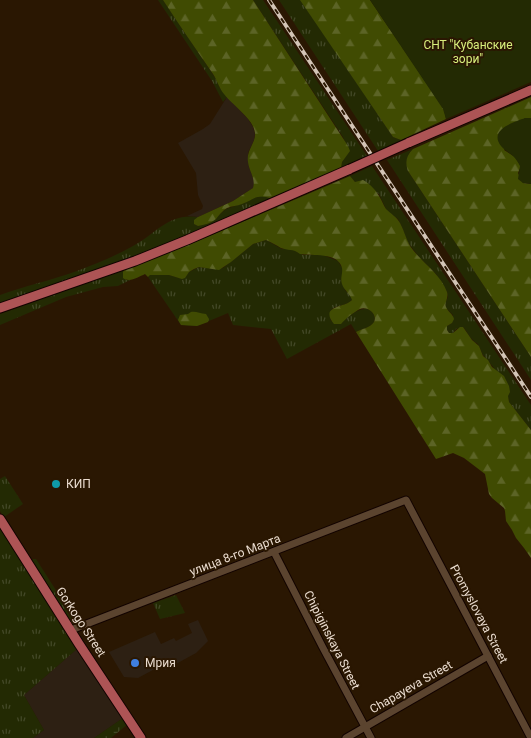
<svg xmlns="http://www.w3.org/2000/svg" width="531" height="738" viewBox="0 0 531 738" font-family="Roboto,sans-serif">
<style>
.commercial{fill:#2d2013}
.grass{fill:url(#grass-tufts)}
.forest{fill:url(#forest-firs)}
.wetland{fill:url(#wetland-marsh)}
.garden{fill:#232a03}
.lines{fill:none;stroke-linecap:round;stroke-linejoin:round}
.minor-casing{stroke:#120300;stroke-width:9}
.major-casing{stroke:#120300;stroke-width:11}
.minor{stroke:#5b442f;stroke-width:7}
.major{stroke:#ad5455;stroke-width:9}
.rail-casing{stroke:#d3c4b6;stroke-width:4}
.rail{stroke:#2a1702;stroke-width:2;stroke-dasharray:5.5;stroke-linecap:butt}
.major-bridge-casing{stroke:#120300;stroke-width:11;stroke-linecap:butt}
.major-bridge{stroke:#ad5455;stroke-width:9}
.culture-dot{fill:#0f9aa8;stroke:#2a1702;stroke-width:2}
.shop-dot{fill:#3f7fe0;stroke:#2a1702;stroke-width:2}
.labels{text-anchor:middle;stroke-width:4;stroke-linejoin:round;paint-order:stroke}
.park-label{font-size:12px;fill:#d8ef7c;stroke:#2a1702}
.poi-label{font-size:12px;fill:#ebddd0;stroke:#2a1702;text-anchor:start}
.street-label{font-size:12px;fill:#ebddd0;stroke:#2a1702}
</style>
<defs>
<pattern id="grass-tufts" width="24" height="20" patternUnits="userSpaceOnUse" patternTransform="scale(1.25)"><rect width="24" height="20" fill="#232a03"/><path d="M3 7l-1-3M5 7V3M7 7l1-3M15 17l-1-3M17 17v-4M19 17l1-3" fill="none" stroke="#434827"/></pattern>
<pattern id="forest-firs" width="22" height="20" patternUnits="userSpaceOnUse" patternTransform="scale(1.25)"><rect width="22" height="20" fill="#404b02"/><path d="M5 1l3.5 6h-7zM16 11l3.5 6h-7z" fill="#5c6426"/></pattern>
<pattern id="wetland-marsh" width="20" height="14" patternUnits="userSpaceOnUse" patternTransform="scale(1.25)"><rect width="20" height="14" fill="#232a03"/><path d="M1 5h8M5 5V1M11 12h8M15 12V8" fill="none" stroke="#434827"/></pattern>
</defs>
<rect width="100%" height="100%" fill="#2a1702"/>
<g class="commercial">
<polygon points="227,97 248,119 253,127 255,134 254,140 248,153 249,167 255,183 253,188 233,201 198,217 187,216 202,209 203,206 198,195 196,173 178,143 203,129 210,124"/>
<polygon points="198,620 208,641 196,653 165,670 162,665 138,678 124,677 109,652 155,632 161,644 174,638 176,641 192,633 188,624"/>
<polygon points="77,649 123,718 94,738 33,738 44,730 24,695"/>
</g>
<g class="grass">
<polygon points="158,0 163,0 216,79 220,88 227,97 223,102 212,81"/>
<polygon points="253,0 263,0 367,156 341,168 342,162 349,151 343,137"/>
<polygon points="279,0 302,0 393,137 401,140 378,151"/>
<polygon points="413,149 409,153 408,171 531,357 531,380 387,160"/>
<path d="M372,166L531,405V430L509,402C507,385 495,368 484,356C481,353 481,349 479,346C476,341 476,344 473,340C469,337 467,331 463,327L456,329L453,333H449L447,330V326L452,323L453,315L446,308L445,303L448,297L447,292L436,274L419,257L407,241L401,225L398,219L387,211L379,194L355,182L350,176Z"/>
<path d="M259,196H265L272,199L211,226L120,262L0,304V295C25,286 52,280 77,271C96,264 115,256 133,246C157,233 168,213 198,217L194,221V224L198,226L214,220L220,214L226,209L244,203L250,199Z"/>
<path d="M266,240L282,249H292L303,255H323L338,261L341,266L343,269L345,290L352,297V300C343,309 326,302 331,321L340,324C347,317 366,300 374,315C375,317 375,320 374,322C370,328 361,329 356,332L351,324L287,359L271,329L233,325L228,313L197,326L181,325L148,277L150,275H169L179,278L185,277L189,272L199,267L216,269L223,268L253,244Z"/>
<polygon points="124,270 123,275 126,280 130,280 118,286 103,287 66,297 0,325 0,314"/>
<polygon points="5,476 23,504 4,517 0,511 0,479"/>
<polygon points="0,529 77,649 24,695 44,730 33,738 0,738"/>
<polygon points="33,559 36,559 73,617 69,620 32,561"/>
<polygon points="176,595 185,613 160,619 153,603"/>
</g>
<g class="forest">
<path d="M163,0H253L348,146L350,151L342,162L341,168L272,199C257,193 255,199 242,204C237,206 232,206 227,208C222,211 219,215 216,219C211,223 204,225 198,226L194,224V220L198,217L233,201L253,188C256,179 249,171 248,162C246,150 256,143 255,133C254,119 232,105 224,94C219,88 217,80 213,74C196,49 179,25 163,0Z"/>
<polygon points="300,0 370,0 444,109 446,119 401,140 393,137"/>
<path d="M531,97V118H525L504,150L515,157L521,166L518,173L523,183L531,184V357L408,171C405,162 406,156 413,149Z"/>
<path d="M350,176L355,182L363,180C370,184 375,189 379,196C382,200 383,205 386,209C391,214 397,217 400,223C405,232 406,241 413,250C424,264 441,275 447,292C449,298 444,302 446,307C448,312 453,314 454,319L452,323L447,326V330L449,333H453L460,327H463L472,340L479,346L483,356L488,360L492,367L504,376L509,386L510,392L508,396L509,402L531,430V558L524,548L516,538L512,530L506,521L505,511L504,508L492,498L489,494L485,474L464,458L453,453L436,459L356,332C361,329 370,328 374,322C378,314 367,306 360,309C354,312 345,319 341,324H334C319,305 345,308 352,300C350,294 344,290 342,284C340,278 343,274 342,268C339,252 311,256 300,254C293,248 288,251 281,248C276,245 271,242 266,240L253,244L231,262L219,270L199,267L194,269L189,272L185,278L182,279L169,275H150L148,277L145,274C138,277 130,283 123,278V272L124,270L193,243Z"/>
<path d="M191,312C196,311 200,314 206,314L209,319L208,322L197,326L181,325L178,320L180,315L188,314Z"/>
</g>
<polygon class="wetland" points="123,718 128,724 111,738 94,738"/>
<g class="garden">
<polygon points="370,0 531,0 531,82 446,119 443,109"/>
<path d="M525,118H531V184L523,183L518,179L520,166C518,162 516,159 513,156C509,152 504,150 501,146C488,129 515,122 525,118Z"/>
</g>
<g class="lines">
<defs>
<g id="minor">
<polyline points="274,552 322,646 371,738"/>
<polyline points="71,630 406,500 531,738"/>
<polyline points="346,738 488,656"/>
</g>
<g id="major">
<polyline points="408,143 531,90"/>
<polyline points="0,308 135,261 187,240 350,169"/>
<polyline points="0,519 79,644 141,738"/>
</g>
</defs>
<use href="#minor" class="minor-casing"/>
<use href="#major" class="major-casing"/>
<use href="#minor" class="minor"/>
<use href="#major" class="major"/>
<defs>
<polyline id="rail" points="269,0 531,397"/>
</defs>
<use href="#rail" class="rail-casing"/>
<use href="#rail" class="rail"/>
<defs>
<polyline id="major-bridge" points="350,169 408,143"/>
</defs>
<use href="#major-bridge" class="major-bridge-casing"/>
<use href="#major-bridge" class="major-bridge"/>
</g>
<circle class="culture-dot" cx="56" cy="484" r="5"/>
<circle class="shop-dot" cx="135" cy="663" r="5"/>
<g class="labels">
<g class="park-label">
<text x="468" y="49">СНТ "Кубанские<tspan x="468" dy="14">зори"</tspan></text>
</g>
<g class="poi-label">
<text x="66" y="488">КИП</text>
<text x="145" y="667">Мрия</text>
</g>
<g class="street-label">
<text transform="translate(235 555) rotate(-21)" y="4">улица 8-го Марта</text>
<text transform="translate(479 614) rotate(62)" y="4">Promyslovaya Street</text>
<text transform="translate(81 622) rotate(57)" y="4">Gorkogo Street</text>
<text transform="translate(332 640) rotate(63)" y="4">Chipiginskaya Street</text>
<text transform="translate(411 687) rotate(-30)" y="4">Chapayeva Street</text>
</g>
</g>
</svg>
